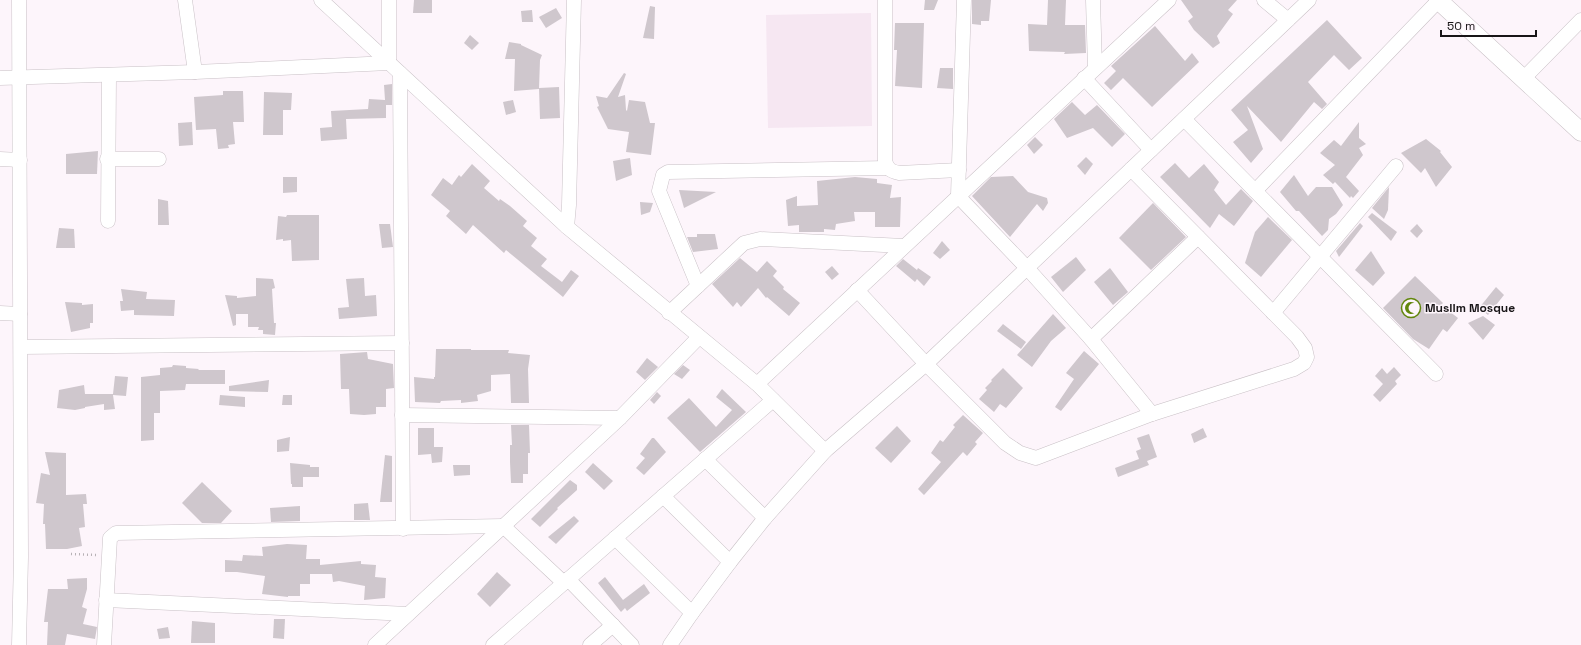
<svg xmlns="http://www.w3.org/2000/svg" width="1581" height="645" viewBox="0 0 1581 645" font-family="'Space Grotesk',sans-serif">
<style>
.built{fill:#f6e7f2}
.building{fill:#cfc7cd}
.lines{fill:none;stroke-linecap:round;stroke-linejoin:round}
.minor-casing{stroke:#c9c1c6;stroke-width:15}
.tertiary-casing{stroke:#c9c1c6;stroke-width:19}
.path{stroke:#b7b1b5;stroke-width:2.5;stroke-dasharray:1 3;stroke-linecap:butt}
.minor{stroke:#fff;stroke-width:14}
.tertiary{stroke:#fff;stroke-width:18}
.labels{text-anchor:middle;stroke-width:3;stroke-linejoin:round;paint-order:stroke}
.poi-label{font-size:12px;font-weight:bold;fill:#181517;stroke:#fdf5fb;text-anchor:start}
</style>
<rect width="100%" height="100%" fill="#fdf5fb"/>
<polygon class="built" points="871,13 872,126 768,128 766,15"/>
<g class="building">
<polygon points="414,0 432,0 432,13 413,13"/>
<polygon points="925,0 938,0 934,10 924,10"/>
<polygon points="972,0 991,0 989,21 981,21 981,25 972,24"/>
<polygon points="1048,0 1066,0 1065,25 1085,25 1086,53 1064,54 1065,52 1029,51 1028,24 1047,25"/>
<polygon points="1181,0 1237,0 1228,10 1233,14 1217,36 1220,43 1213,48 1194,30 1188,21 1193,17"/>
<polygon points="650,6 655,7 654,39 643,38"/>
<polygon points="556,8 562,18 546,28 539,17"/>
<polygon points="532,10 533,22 522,22 521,11"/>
<polygon points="1327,20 1362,58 1349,70 1334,55 1308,82 1327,104 1322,109 1314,102 1281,142 1247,106 1263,149 1251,163 1233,142 1248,130 1231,110"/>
<polygon points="895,23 924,23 922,88 895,86 897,50 894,50"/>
<polygon points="1155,26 1185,61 1192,53 1199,62 1152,107 1123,78 1111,90 1104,83 1116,71 1111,66"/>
<polygon points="470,35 479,43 472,50 464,43"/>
<polygon points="509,42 521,44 521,45 542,55 540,60 539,89 514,91 515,59 505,59"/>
<polygon points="940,68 953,68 953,89 937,88"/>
<polygon points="624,73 626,74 618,97 625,95 626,110 627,111 629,100 645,102 650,123 655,123 651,155 626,152 629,132 608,129 597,107 599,106 596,96 607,98"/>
<polygon points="392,84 392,105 386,105 386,103 386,118 346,119 347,139 321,141 320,128 332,127 331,111 368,109 369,99 385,100 384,85"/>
<polygon points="559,87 560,118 540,119 539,88"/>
<polygon points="223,91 243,91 244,122 233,122 235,144 228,145 229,148 218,149 216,129 196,130 194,97 223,95"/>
<polygon points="264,92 292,93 291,110 283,110 283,135 263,135"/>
<polygon points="513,100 516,112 506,115 503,102"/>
<polygon points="1072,102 1085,115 1097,105 1125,134 1112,147 1093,128 1067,138 1054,119"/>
<polygon points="192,122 193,145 179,146 178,123"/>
<polygon points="1359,122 1359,138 1366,144 1359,148 1363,155 1346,177 1359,191 1353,198 1351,196 1350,198 1335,182 1333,184 1323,175 1335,165 1320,153 1334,140 1341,146"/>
<polygon points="1035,137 1043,145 1034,154 1027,145"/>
<polygon points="1426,139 1441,151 1440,152 1452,167 1436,187 1425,168 1421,173 1401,153"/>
<polygon points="98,151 97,174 66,174 66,154"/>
<polygon points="1086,157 1093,164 1085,175 1077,166"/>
<polygon points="630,158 632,175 616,181 613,161"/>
<polygon points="1175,163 1189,178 1204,164 1219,182 1214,190 1226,205 1241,189 1253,201 1234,226 1219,214 1210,228 1160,177"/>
<polygon points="472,164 490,181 484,188 499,201 500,199 510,206 527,221 523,226 537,238 531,246 547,259 541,266 562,282 571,270 579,276 563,297 506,250 504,253 473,225 466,234 446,216 450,211 431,195 443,178 452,185 459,175 461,177"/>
<polygon points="1294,175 1308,196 1316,187 1332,187 1343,205 1336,214 1329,219 1328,230 1322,236 1299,211 1296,211 1280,192"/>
<polygon points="1013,176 1028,192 1047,198 1048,203 1043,211 1037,204 1010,237 972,196 991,177"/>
<polygon points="283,177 297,177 297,192 283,193"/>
<polygon points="855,177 877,179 877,183 892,185 890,198 901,197 900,227 875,227 875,212 854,212 855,221 836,224 835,230 824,229 824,232 799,232 799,225 788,226 786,200 797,196 797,206 818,205 817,181"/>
<polygon points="1389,187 1388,210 1384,219 1372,208"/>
<polygon points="679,190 716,192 684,208"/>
<polygon points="158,199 168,201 169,225 158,225"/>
<polygon points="640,202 653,203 650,212 641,215"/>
<polygon points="1153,203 1186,237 1151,270 1119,238"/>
<polygon points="1372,213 1397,232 1391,241 1368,217"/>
<polygon points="287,215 319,215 319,260 292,261 291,240 283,241 283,239 276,240 278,216 286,217"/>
<polygon points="1268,217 1292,240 1261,277 1245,263 1255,232"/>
<polygon points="1360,223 1363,226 1339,257 1336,251"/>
<polygon points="379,224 390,224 393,247 382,248"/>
<polygon points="1417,224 1423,231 1417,238 1410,231"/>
<polygon points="59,228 74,229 75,248 56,248"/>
<polygon points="697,234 715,234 718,249 693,252 687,237 697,237"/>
<polygon points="942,241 950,250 940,259 933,253"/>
<polygon points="1371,251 1385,273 1373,286 1355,270"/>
<polygon points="1076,257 1086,270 1063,292 1051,277"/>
<polygon points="740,258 757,272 767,261 777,271 773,276 784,287 783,289 800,303 789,316 767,297 766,298 758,288 741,307 737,302 733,307 712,284"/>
<polygon points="903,259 917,270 918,268 931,277 924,286 917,279 915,282 896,266"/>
<polygon points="832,266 839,274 832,280 825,272"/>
<polygon points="1110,268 1128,292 1113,305 1094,282"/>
<polygon points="1415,276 1443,303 1441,305 1458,318 1447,332 1443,329 1429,349 1413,339 1383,308"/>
<polygon points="256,278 273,279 275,288 272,289 274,323 276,323 275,335 263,334 263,330 258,330 259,327 248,327 248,314 236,314 236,325 233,326 225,295 237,296 237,298 256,296"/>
<polygon points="364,278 365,296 376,295 377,316 339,319 338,308 349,307 346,279"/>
<polygon points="1496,287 1504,295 1488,315 1479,308"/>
<polygon points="121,289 147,292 146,299 175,300 174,316 134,315 134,310 121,311 120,301 123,301"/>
<polygon points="65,302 82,303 82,305 93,304 93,323 90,323 90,328 71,332"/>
<polygon points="1053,314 1066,328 1051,341 1032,367 1017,355"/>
<polygon points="1483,316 1495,325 1483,340 1468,323"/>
<polygon points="1003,324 1026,342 1021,349 997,331"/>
<polygon points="436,349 471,349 471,350 509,350 508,353 530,355 528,369 529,403 511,403 510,374 491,375 491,391 477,395 478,401 461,403 461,400 441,401 440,403 415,402 414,377 434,379 434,377 435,377"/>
<polygon points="1084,351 1099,364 1061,411 1055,407 1074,379 1066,373"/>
<polygon points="367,352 368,359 393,364 394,388 386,389 386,407 376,407 376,414 364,415 350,414 349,389 341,389 340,354"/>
<polygon points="647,358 658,367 645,380 636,372"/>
<polygon points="173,365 186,366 186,368 199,369 198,370 225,370 225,384 186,384 185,390 160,391 160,413 154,413 154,440 141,441 141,377 160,375 160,368 172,367"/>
<polygon points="683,365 690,370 682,379 674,374"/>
<polygon points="1394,367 1401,375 1395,381 1397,384 1380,402 1373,395 1383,384 1375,376 1382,368 1387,374"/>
<polygon points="1003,368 1023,388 1006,408 1000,404 994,412 979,399 987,390 985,388 992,381 991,380"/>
<polygon points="115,376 128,377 126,396 113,395 115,409 104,410 104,404 85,407 85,408 75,410 57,408 59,390 84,385 85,394 113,394"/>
<polygon points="269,380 268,392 229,391 229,386"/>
<polygon points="722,389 746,412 700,452 667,418 689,398 716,427 732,410 716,397"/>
<polygon points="657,392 661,396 654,404 650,400"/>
<polygon points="220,395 245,397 245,407 219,405"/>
<polygon points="283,395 292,395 292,405 282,405"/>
<polygon points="963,415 983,433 975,442 977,444 967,456 963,452 924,495 918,489 941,462 931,453 940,440 943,442 955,427 953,425"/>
<polygon points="511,425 529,425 530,453 528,453 528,474 523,474 523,483 511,483 510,462 510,445 512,445"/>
<polygon points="897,426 911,441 891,463 875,448"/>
<polygon points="418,428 434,428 434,447 443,447 442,462 432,463 431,454 418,455"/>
<polygon points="1203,428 1207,437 1194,443 1191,434"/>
<polygon points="1149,434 1157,457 1147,461 1149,465 1118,477 1115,468 1139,459 1136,451 1141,449 1137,438"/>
<polygon points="290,437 289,451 277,452 277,440"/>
<polygon points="652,438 654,438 666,452 644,475 636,468 645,458 640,454"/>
<polygon points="45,452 66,453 66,495 86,494 87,504 83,504 85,527 79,528 82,546 67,549 46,549 45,524 43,524 44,504 36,503 41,473 50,475"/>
<polygon points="385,455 392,456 392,502 380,502"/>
<polygon points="290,463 310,465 310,467 319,467 319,477 303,477 303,487 292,487 292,484 291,484"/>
<polygon points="593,463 613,481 604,490 585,472"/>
<polygon points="453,465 470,465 470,475 454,476"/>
<polygon points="570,480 577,485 577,490 557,508 558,509 540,527 531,519"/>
<polygon points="202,482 232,511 221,523 202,523 182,503"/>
<polygon points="368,503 370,520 354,520 354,504"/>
<polygon points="300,506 300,521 271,522 270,508"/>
<polygon points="574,516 579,521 556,544 548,537"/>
<polygon points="287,544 307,545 306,559 320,559 320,565 361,561 361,564 376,565 375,577 386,578 385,598 364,600 365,586 339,581 333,582 332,574 310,574 310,584 300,584 300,596 288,596 288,597 262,594 265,576 237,572 225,572 225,560 242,561 243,555 263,556 262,547"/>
<polygon points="497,572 511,585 490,607 477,594"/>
<polygon points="605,577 623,600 644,584 650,593 627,611 625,608 621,612 598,583"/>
<polygon points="87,578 87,589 82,607 87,609 83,624 97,627 95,639 67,634 65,645 47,645 48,622 44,622 48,589 68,589 67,579"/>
<polygon points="274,619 285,619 284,639 273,638"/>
<polygon points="192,621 215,623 215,643 191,643"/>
<polygon points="168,627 170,638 159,639 157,629"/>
</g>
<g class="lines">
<defs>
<g id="minor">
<polyline points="185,0 195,72"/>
<polyline points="321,0 567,227 757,384 825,451"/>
<path d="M885,0V161C888,170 891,171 899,173L959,170"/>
<polyline points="964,0 958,196 1028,269 1091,339 1152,414"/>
<polyline points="1093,0 1095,68"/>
<polyline points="1264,0 1288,20"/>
<polyline points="400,73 403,529"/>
<polyline points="0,78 195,72 389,63 389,0"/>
<polyline points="1084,78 1151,150"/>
<polyline points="1523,79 1581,20"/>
<polyline points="1184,119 1436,374"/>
<polyline points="0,159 20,160"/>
<polyline points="107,159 159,159"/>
<polyline points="1255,191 1439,0"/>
<polyline points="108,221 109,75"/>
<polyline points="567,227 569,205 574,0"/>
<polyline points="698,286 659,191 663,175 668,172 887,168"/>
<polyline points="857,290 926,364 1005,443 1020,453 1036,458 1152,414 1294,369 1304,363 1307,357 1305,348 1297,337 1131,169"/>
<polyline points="0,313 20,314"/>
<polyline points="669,313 744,243 760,239 904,246"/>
<polyline points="1273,313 1396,166"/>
<polyline points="1091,339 1198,237"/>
<polyline points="21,347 402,343"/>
<polyline points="757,384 1169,0"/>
<polyline points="402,415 620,418"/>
<polyline points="705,459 765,518"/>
<polyline points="663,496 730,562"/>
<polyline points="615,538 692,613"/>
<polyline points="568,579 632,645"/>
<polyline points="106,600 408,614"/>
<polyline points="19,645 21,557 19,0"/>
<polyline points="104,645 110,538 116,533 503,526 564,583"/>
<polyline points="375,645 620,418 699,337"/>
<polyline points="493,645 773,400"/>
<polyline points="590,645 613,625"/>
<polyline points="670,645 692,613 730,562 765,518 825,451 926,364 1309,0"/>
</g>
<polyline id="tertiary" points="1438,0 1581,132"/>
</defs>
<use href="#minor" class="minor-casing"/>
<use href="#tertiary" class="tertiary-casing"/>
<polyline class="path" points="71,554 96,555"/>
<use href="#minor" class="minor"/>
<use href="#tertiary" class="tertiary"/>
</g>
<defs>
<symbol id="mosque-ring" viewBox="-11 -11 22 22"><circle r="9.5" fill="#fdf5fb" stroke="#62870c" stroke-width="1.5"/><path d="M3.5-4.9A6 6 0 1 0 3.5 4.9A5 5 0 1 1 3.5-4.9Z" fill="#62870c"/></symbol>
</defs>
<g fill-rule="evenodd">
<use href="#mosque-ring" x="1400" y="297" width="22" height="22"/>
</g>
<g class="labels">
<g class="poi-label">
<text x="1425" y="312">Muslim Mosque</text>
</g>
</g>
<path d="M1441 30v6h95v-6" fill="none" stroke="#181517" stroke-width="2"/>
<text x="1447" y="30" font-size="12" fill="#181517" stroke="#fdf5fb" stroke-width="3" paint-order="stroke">50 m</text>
</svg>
